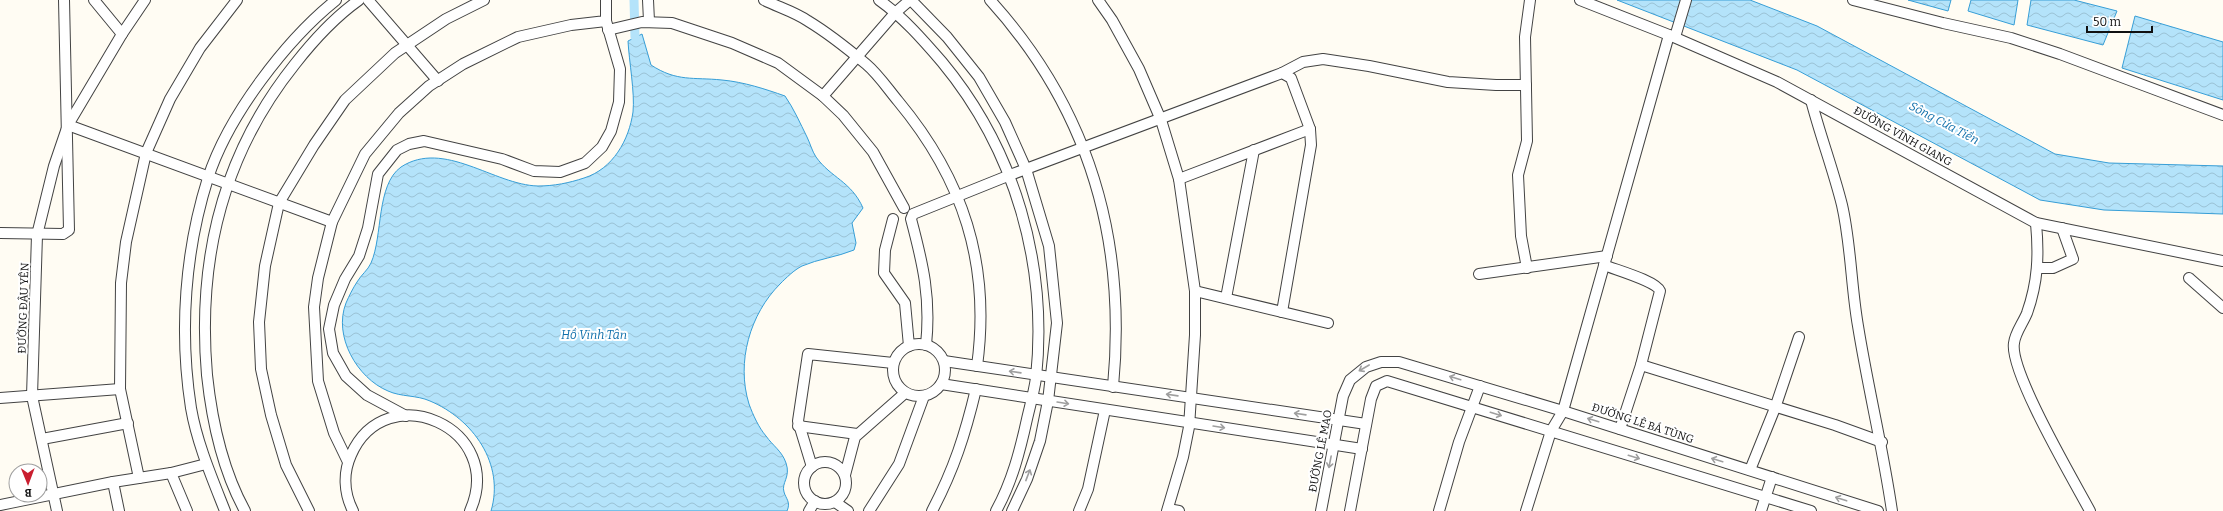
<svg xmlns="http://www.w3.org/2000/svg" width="2223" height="511" viewBox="0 0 2223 511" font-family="Bitter,serif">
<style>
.water{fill:url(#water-waves);stroke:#379ed6}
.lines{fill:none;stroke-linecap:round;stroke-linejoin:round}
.canal{stroke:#b4e3fa;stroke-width:9}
.minor-casing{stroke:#434343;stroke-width:12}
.minor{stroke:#fff;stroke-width:10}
.oneway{stroke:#9f9f9f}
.labels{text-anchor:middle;stroke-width:4;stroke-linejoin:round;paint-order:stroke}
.street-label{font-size:11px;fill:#101010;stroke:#fff}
.water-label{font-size:12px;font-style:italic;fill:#1070ab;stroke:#fff}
</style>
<defs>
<pattern id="water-waves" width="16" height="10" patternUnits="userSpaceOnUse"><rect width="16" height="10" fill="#b4e3fa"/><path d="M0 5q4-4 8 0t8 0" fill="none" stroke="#9ac2d5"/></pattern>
</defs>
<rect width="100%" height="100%" fill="#fffcf3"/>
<g class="water">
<polygon points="1617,0 1750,0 1817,26 2055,154 2109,163 2223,166 2223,214 2104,210 2040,200 1797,70"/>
<polygon points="1908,0 1951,0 1948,11"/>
<polygon points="1971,0 2018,0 2014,25 1968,11"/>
<polygon points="2031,0 2074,0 2117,11 2103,45 2027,25"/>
<polygon points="2135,16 2223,42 2223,100 2122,68"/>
<path d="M642,34L651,65C677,82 693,77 722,80C744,82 765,89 785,96C794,109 800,123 807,137C810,143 812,151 816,157C831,178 851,181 863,208L852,223L856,243L854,250C837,257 818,259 802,266C794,270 786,278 780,284C750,314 736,362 749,404C753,415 759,428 766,436C773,446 782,451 786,463C791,477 781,483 784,492C786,499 791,502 787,511H491C505,464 473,419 430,401C417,395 401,397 388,391C357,378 333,336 346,303C349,296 353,288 357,282C361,275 368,270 371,263C383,236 376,185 401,167C444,139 494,185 538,186C554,186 569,183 584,178C613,169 629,140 633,112C635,93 629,61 628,41Z"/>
</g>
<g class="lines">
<polyline class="canal" points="634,0 635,37"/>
<defs>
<g id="minor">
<polyline points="94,0 122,34"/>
<polyline points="368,0 438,81"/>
<polyline points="648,0 649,21"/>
<path d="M764,0C778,7 795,12 808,21C828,33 848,49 866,64C878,74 888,89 898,101C963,179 991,264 977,366"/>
<path d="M879,0C903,17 923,40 942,62C1015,150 1048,264 1036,378C1034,392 1030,406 1027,419C1020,451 1012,482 996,511"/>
<polyline points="911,0 947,37 979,77 1005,122 1026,169 1049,246 1057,323 1048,401 1040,441 1027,479 1012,511"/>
<path d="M990,0C1090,110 1127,240 1113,387"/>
<polyline points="1098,0 1112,20 1139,69 1161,120 1179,179 1195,291 1195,335 1189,427 1183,457 1167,511"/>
<polyline points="1580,0 1669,35 1777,82 2036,223 2223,261"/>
<polyline points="1853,0 1943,23 2011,38 2060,54 2223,115"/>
<polyline points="608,30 642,22 672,23 732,43 778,63 823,96 843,115 873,152 904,208"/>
<polyline points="1675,37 1686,0"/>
<polyline points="1282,73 1303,62 1323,59 1369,66 1448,82 1496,85 1526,85"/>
<polyline points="823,96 895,13 910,0"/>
<path d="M1811,100C1820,135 1833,169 1842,205C1851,244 1851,286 1858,326C1868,388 1883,449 1892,511"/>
<polyline points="68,125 332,222"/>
<polyline points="1179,179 1310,129"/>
<polyline points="893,219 885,250 884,273 905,303 909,346"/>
<path d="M2036,223C2039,255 2038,282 2027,313C2023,323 2015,333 2014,343C2009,371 2074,481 2090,511"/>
<polyline points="0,233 63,234 69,230 64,0"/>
<path d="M1604,265C1616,270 1656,281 1660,291L1641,365L1620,429"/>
<polyline points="1527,268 1521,236 1518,175 1527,141 1525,37 1530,0"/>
<polyline points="2039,268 2053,268 2073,259 2062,228"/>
<polyline points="1479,274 1607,256"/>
<polyline points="2189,278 2223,308"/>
<polyline points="1195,291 1328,323"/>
<polyline points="1226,298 1254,150"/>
<circle cx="919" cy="370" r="26"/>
<path d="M926,345C931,298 923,264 911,219L913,214L1010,175L1282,73L1291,78L1310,129L1311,145L1282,312"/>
<polyline points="944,361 1366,424"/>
<polyline points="1641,365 1835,425 1882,442"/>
<polyline points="941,384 1362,449"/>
<polyline points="0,398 120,389"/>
<polyline points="406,416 367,395 346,376 333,353 329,329 334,305 345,279 359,256 368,228 378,174 397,150 409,144 424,141 502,159 534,171 560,172 585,163 602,147 611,131 619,102 620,69 606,21"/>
<polyline points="798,426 857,434"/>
<polyline points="42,439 128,423"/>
<polyline points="348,462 334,433 318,381 314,307 318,278 332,222 365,154 399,113 429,86 463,64 518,37 571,25 606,21 606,0"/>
<circle cx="825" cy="483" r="21"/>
<polyline points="812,467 798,421 808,354 893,363"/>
<polyline points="1750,470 1775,408 1799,337"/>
<polyline points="171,473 187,511"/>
<polyline points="845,475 855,437 905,393"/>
<polyline points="139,478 120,389 121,283 126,242 146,153 170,99 200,48 237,0"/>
<polyline points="113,482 119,511"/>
<polyline points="835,502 848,511"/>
<polyline points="0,505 113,482 171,473 206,464"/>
<polyline points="1168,509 1179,511"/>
<polyline points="57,511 32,396 37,235 54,166 68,125 122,34 145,0"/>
<path d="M225,511C212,478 197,443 191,408C179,331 185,251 208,178C228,116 286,40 336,0"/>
<path d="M245,511C222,469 212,422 207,375C197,260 222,155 295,64C313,41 335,17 359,0"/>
<polyline points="309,511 286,465 271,415 261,369 259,322 265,266 279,203 314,145 345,100 395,53 446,19 484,0"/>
<path d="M353,511C344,493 343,473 351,455C386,375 507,428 470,511"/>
<polyline points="809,511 815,501"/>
<polyline points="869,511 899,464 924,396"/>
<path d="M932,511C954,469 965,435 976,389"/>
<polyline points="1079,511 1088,489 1105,410"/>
<polyline points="1321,511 1343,396 1350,380 1366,367 1381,362 1399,362 1563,411 1878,511"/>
<polyline points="1350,511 1371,399 1376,386 1387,381 1811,511"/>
<polyline points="1439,511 1459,442 1480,386"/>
<polyline points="1526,511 1551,431 1563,411 1669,35"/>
<polyline points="1761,511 1772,477"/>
</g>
</defs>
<use href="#minor" class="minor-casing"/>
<use href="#minor" class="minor"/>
</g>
<defs><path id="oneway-shaft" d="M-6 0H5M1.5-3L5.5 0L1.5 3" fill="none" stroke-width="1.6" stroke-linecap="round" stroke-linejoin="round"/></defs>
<g class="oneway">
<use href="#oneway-shaft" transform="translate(1364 368) rotate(150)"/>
<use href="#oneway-shaft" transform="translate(1015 372) rotate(-172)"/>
<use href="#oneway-shaft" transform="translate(1455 378) rotate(-163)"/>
<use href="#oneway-shaft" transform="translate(1172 395) rotate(-172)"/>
<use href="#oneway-shaft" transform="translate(1063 403) rotate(9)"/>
<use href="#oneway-shaft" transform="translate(1300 414) rotate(-172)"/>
<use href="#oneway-shaft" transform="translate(1496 414) rotate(17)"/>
<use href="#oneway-shaft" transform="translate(1593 420) rotate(-163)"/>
<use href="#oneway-shaft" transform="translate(1219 427) rotate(9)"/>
<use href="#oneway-shaft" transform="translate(1634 457) rotate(17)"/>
<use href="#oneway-shaft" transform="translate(1717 460) rotate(-163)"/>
<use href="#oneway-shaft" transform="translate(1330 462) rotate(101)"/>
<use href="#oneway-shaft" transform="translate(1028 475) rotate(-69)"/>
<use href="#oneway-shaft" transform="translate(1841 499) rotate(-162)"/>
</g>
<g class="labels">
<g class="street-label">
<text transform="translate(1903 136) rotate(29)" y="4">ĐƯỜNG VĨNH GIANG</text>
<text transform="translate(23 308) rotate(-88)" y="4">ĐƯỜNG ĐẬU YÊN</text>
<text transform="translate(1643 423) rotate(18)" y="4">ĐƯỜNG LÊ BÁ TÙNG</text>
<text transform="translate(1320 451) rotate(-79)" y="4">ĐƯỜNG LÊ MAO</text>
</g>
<g class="water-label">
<text transform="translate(1944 123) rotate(28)" y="4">Sông Cửa Tiền</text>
<text x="594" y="339">Hồ Vinh Tân</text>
</g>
</g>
<g transform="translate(28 483) rotate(179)"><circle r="19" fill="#ffffff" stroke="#9f9f9f"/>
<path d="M0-3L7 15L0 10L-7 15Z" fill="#ca1e2f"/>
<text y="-6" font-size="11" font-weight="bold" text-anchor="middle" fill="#101010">B</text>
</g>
<path d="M2087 26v6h65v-6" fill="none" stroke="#101010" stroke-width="2"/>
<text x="2093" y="26" font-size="12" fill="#101010" stroke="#ffffff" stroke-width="3" paint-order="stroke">50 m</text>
</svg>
